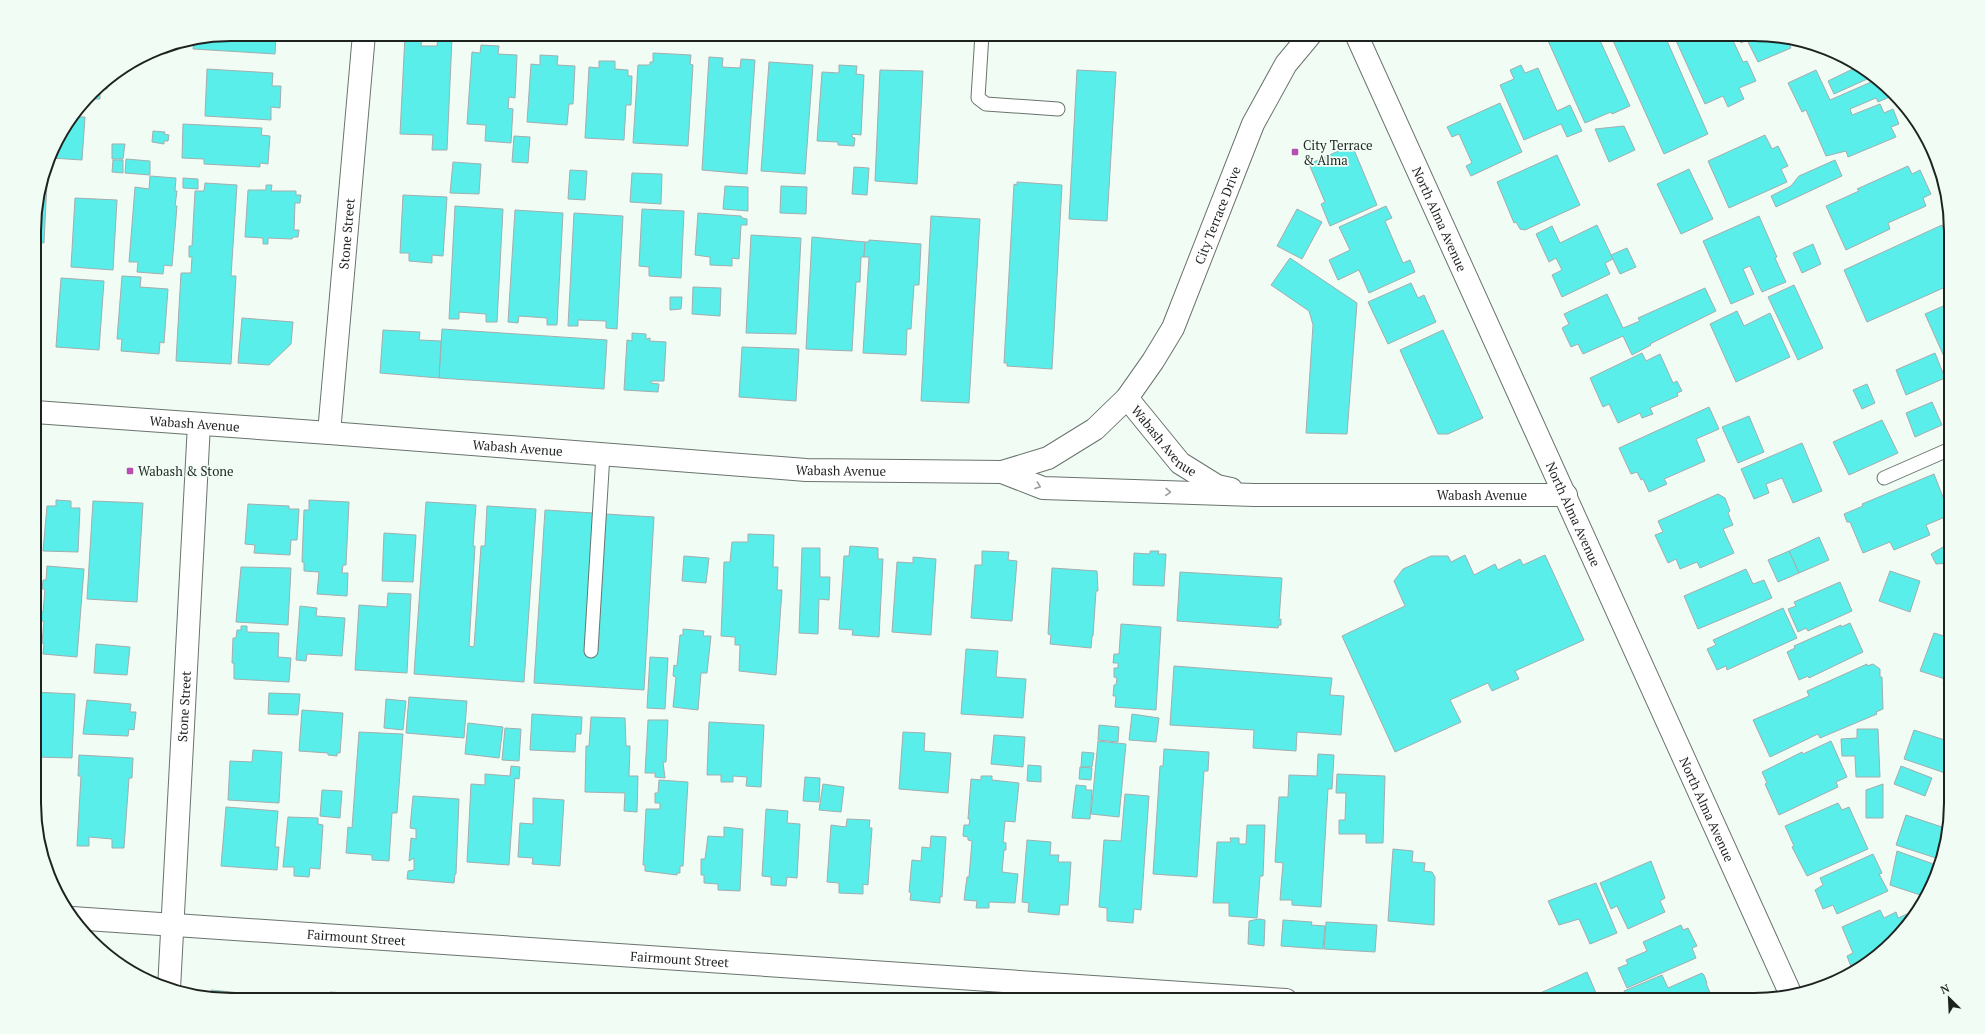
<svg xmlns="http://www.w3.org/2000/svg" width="1985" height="1034" viewBox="0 0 1985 1034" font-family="'PT Serif',serif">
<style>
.building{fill:#59eeea;stroke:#a2aeae}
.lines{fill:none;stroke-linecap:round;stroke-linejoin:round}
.lane-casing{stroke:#6a736d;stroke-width:15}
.street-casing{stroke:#6a736d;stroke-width:24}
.secondary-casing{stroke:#6a736d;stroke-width:24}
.lane{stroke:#fff;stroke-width:13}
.street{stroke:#fff;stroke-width:22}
.secondary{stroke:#fff;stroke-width:22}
.oneway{stroke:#9a9c9b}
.poi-dot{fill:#b74eb0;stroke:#f1fcf5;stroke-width:1.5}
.labels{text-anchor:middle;stroke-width:3.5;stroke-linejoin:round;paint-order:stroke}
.poi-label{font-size:13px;fill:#1f2320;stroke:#f1fcf5;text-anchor:start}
.street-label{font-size:13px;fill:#1f2320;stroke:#f1fcf5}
.rim{fill:none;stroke:#1f2320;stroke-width:2}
</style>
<rect width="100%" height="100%" fill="#f1fcf5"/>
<g class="building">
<polygon points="231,34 276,34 275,54 193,49 194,42"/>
<polygon points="1545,34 1597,34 1630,106 1612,114 1611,112 1585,123"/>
<polygon points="1610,34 1664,34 1708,134 1664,154"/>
<polygon points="1673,34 1730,34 1743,62 1747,61 1756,81 1739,88 1744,99 1728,107 1723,96 1705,104"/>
<polygon points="1737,34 1754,34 1787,38 1791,48 1758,62 1747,40 1741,43"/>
<polygon points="405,35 422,36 421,46 437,46 438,37 452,38 447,150 432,150 433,135 400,134"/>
<polygon points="481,45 499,46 498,54 517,55 515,98 509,97 508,108 513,109 511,143 485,141 486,125 467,124 472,52 480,53"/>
<polygon points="168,47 168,53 151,52 156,49"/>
<polygon points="653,53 691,55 690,64 693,65 688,146 633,143 638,65 650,65 650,62 653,62"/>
<polygon points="540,55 558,56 557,65 575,66 573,104 569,104 567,125 527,122 531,64 540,65"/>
<polygon points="709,57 723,58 722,67 740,68 741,59 755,60 747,174 702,170"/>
<polygon points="599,61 615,61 615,69 628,70 628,76 632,76 631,105 626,105 624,140 585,138 589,67 599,68"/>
<polygon points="769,62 813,65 805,174 761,171"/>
<polygon points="839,65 857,66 856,74 864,75 861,135 852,134 852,137 855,138 854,146 838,145 838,142 817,141 822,72 839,73"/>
<polygon points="1521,65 1525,73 1538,68 1557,111 1570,105 1582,131 1567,137 1561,124 1524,140 1500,85 1514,79 1510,70"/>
<polygon points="1859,66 1874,76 1834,94 1828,81"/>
<polygon points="207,69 273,73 272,86 281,86 280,108 271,107 271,120 205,116"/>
<polygon points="880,70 923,71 917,184 875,181"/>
<polygon points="1077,70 1116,72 1107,221 1069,219"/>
<polygon points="1816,70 1830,100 1878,79 1884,83 1894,95 1878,102 1876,98 1850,109 1852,115 1880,104 1884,113 1893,109 1899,124 1891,127 1896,137 1848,157 1846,151 1826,156 1806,110 1802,112 1788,83"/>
<polygon points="107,79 107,89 100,89 100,99 89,99 101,83"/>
<polygon points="1500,103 1522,152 1471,176 1466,166 1472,163 1459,134 1452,137 1447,127"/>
<polygon points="75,117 85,117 82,160 51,158 54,144"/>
<polygon points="183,124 262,128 261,135 270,136 268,164 260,163 260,167 204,164 204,159 182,158"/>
<polygon points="1624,126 1635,150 1609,162 1595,129"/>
<polygon points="153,131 165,132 164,134 169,135 168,141 164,141 164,144 152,142"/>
<polygon points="1765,135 1772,149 1778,146 1788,166 1781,169 1787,182 1729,208 1708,161"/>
<polygon points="514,136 530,137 528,163 512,162"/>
<polygon points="112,144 125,144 123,159 112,159"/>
<polygon points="1352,145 1377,205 1330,226 1321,204 1325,202 1309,164"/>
<polygon points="1557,155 1580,205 1525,230 1520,229 1516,222 1514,223 1497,182"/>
<polygon points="126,159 150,161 150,175 125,173"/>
<polygon points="113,160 123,160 123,173 112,172"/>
<polygon points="1835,160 1842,176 1776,207 1771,196 1791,186 1799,176"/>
<polygon points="453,162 481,164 479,194 450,193"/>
<polygon points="1908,166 1912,174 1920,170 1931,194 1923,198 1926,206 1888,223 1890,229 1846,250 1826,206 1859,191 1857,189"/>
<polygon points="854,167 869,168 867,195 852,194"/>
<polygon points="1689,169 1713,219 1681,234 1657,184"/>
<polygon points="570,170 587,171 585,200 568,199"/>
<polygon points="632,173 662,174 661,204 630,202"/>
<polygon points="150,176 176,178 175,191 177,191 175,206 177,206 172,266 164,265 163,274 137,272 138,262 129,262 135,187 149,189"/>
<polygon points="183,178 198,179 198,189 183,188"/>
<polygon points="1017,182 1062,185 1052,369 1007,366 1007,363 1004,363 1014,184 1017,185"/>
<polygon points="44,183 47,183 44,243 37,242 36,250 35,250 34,218"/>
<polygon points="205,183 237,185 231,276 236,276 231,364 176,361 181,273 191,273 192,257 189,257 189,246 192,246 195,191 204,191"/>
<polygon points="266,185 272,185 271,191 296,191 296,195 301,195 300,203 295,203 294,230 299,230 298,237 293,237 292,239 268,238 268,244 263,244 263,238 245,237 248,190 266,190"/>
<polygon points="725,186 748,187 748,211 723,209"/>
<polygon points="781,186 807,187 806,214 780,213"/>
<polygon points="403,195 447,197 443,256 432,255 432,263 409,261 409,253 400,253"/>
<polygon points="75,198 117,200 113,270 71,267"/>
<polygon points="455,206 503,209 497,322 486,322 486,314 459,312 459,319 449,319"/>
<polygon points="1386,206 1392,218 1385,221 1403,263 1410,260 1415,272 1369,293 1359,270 1338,280 1329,260 1350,250 1339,227"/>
<polygon points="642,209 684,211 681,278 649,276 649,267 639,266"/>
<polygon points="1297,209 1322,222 1302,259 1277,246"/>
<polygon points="515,210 563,213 557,325 547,325 547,318 519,316 518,323 508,322"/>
<polygon points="574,213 623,216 617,329 606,328 606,321 578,320 578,326 568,326"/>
<polygon points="698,213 741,216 742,218 747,219 747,225 741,225 739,259 732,258 732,266 710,265 710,257 695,255"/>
<polygon points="931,216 980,219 969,403 921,401"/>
<polygon points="1759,216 1777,257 1775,258 1786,282 1762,292 1750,266 1743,269 1754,294 1731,304 1703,241"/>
<polygon points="1597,225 1613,259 1605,263 1610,274 1562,297 1552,275 1562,270 1556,258 1549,262 1536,234 1552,226 1560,243"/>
<polygon points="1942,225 1949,242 1950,285 1867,322 1844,270"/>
<polygon points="751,235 801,238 796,334 746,333"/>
<polygon points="812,237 865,242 864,257 861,257 860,282 856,282 852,351 806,349"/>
<polygon points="869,240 921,244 919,285 914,285 911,329 907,329 906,355 863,353 869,257 864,257 865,242 869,242"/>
<polygon points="1813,244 1821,264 1802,273 1793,253"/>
<polygon points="1627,248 1636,267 1620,274 1611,255"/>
<polygon points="1290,258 1357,303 1347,434 1306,433 1313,325 1309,311 1271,285"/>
<polygon points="35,272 39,272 37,289 35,289"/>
<polygon points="122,276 141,277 140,287 168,289 164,343 160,342 159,354 121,351 122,339 117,339"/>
<polygon points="61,278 104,281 99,350 56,347"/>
<polygon points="1411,283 1418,298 1424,295 1436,322 1388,344 1368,302"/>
<polygon points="1794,285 1823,348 1798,360 1768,297"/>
<polygon points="693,287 721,288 720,316 692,314"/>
<polygon points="1705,288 1716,311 1650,344 1651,345 1632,355 1623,336 1583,354 1578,344 1571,347 1562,328 1569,324 1564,314 1607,294 1623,328 1640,321 1638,318"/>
<polygon points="670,297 682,297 681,309 670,310"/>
<polygon points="1950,303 1950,359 1946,361 1925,314"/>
<polygon points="1737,311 1744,326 1770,313 1790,357 1736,382 1710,324"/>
<polygon points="242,318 293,322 291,344 269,365 238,363"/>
<polygon points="442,329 607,340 604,389 439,378"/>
<polygon points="383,330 420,332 419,340 441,341 439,378 380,373"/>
<polygon points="1443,330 1483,418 1448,434 1438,434 1400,350"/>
<polygon points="632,333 646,334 646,339 650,338 650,341 666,342 664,381 651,381 651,383 659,384 658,392 624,390 627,340 632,341"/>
<polygon points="742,347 799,349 796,401 739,397"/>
<polygon points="1642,353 1646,361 1660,354 1673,383 1677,381 1682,391 1677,393 1678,396 1650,408 1653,414 1642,418 1640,413 1618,423 1609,404 1603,407 1590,378"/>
<polygon points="1935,353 1945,378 1906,395 1896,370"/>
<polygon points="1867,384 1875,403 1862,409 1853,390"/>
<polygon points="1932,402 1942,425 1915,437 1906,413"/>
<polygon points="1709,407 1719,429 1696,439 1705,461 1664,479 1667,484 1649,492 1643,479 1641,480 1637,472 1631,474 1619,448"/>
<polygon points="1749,416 1764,452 1738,463 1722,427"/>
<polygon points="1882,420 1898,453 1849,475 1833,442"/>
<polygon points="1802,443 1822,491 1793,503 1782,478 1766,484 1769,493 1754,499 1741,469"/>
<polygon points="1934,474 1950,515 1926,525 1930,535 1894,550 1890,542 1863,553 1850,522 1847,522 1844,514 1863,506 1862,504"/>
<polygon points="1718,494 1725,498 1730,511 1728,513 1733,525 1723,529 1734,553 1700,568 1697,562 1680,569 1676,559 1668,563 1655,535 1663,532 1658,521"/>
<polygon points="56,500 71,501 71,508 80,508 78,552 43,551 47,506 56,506"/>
<polygon points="309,500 349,502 346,565 343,565 342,573 348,573 347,596 317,594 319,572 304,571 304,562 302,562 304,510 309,510"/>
<polygon points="93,501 143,503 137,602 87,599"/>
<polygon points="426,502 476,505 473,546 475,546 469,646 474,647 481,546 485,546 487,506 536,509 524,682 414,674"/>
<polygon points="248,504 289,506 289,509 299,509 297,540 291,540 290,555 254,553 255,545 245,544"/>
<polygon points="545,510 594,513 600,553 603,554 606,514 654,517 644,690 534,683"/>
<polygon points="384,533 416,535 413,582 382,581"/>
<polygon points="748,534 774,535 773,567 778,567 777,590 782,590 776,675 739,671 740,645 735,645 735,637 721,636 724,562 730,562 732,542 748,542"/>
<polygon points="1819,537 1829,560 1799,573 1789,551"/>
<polygon points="1950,543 1950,566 1950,563 1936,564 1931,554"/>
<polygon points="850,546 878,548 878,559 883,559 879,637 852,635 853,630 839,629 844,556 849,556"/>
<polygon points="802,548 820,548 820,577 830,577 829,600 819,599 818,634 799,633"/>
<polygon points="982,551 1009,552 1008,560 1017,561 1012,621 971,618 975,565 982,565"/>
<polygon points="1150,551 1159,551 1158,554 1166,554 1164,586 1133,585 1134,553 1150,554"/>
<polygon points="1789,551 1799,573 1778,582 1768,560"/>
<polygon points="1465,555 1474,575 1495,564 1498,570 1520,559 1523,565 1545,555 1584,640 1515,671 1519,679 1492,691 1488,683 1450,700 1461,722 1395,752 1342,636 1405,606 1394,581 1403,569 1431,556 1448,556 1451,562"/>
<polygon points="684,556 709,558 706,583 682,581"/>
<polygon points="913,557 936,559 931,635 892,632 897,562 913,563"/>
<polygon points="47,566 84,569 77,657 43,654 44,644 42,643 44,621 40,621 40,612 43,612 45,589 42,589 43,580 46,580"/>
<polygon points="241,567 291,568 288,625 236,622"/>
<polygon points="1052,568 1097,571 1098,591 1096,591 1093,636 1092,636 1091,648 1050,644 1051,635 1048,634"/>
<polygon points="1746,569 1753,584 1764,580 1772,598 1698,629 1684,596"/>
<polygon points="1890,571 1920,581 1910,612 1879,601"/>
<polygon points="1180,572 1282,578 1279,620 1281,619 1281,625 1279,625 1278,628 1177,621"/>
<polygon points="1840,582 1852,611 1808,631 1806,628 1798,632 1788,609 1796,606 1794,602"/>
<polygon points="388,593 411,594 407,673 355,670 359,605 387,607"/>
<polygon points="300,606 317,608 316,616 345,618 342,656 307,654 306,661 296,660"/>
<polygon points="1783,608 1797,638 1727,670 1726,666 1717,670 1707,649 1716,645 1713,640"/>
<polygon points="1850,623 1863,652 1809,678 1808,676 1799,680 1787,652 1795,648 1794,646 1841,625 1841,627"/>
<polygon points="1121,624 1161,627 1156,710 1115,707 1116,696 1113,696 1114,685 1116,685 1117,678 1114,677 1114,668 1118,668 1118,663 1113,663 1114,654 1119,654"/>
<polygon points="241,626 247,626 247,632 279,633 278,657 291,658 289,682 234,679 234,663 232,663 233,638 236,638 237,630 241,630"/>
<polygon points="683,629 704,631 703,636 711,636 707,673 701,673 698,710 673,707 676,677 673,676 674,665 677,666 680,635 683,635"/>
<polygon points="1934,633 1951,638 1951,688 1943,685 1945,679 1920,671"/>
<polygon points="96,644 130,647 127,675 94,673"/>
<polygon points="966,649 998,651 996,677 1026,679 1023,718 961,714"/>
<polygon points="650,657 668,658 665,709 647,708"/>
<polygon points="1867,664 1867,666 1873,664 1880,669 1880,677 1882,677 1883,709 1876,712 1877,714 1820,738 1818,734 1770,757 1753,720 1809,696 1807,691"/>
<polygon points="1174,666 1332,678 1330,695 1344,696 1341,735 1297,732 1296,751 1253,748 1254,730 1170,725"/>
<polygon points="35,692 75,694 72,758 36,757"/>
<polygon points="269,693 300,694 298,715 268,714"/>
<polygon points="409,697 467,701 464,738 406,733"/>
<polygon points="386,699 406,701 403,730 384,728"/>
<polygon points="87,700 131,704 130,712 136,712 134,730 129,729 128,736 83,734"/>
<polygon points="302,710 343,713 340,753 337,753 337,756 328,755 328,753 299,751"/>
<polygon points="532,714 582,717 581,734 576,734 575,752 530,750"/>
<polygon points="1132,714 1159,718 1156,742 1129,740"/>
<polygon points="591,717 625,718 626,746 630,746 629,776 638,776 637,812 624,811 625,793 585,792 586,746 589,746"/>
<polygon points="648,720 668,720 666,762 663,762 665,778 655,777 655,773 645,773"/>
<polygon points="709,722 764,725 761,787 746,786 747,777 733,776 733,782 721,782 721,775 707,775"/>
<polygon points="468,723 503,727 499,758 465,754"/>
<polygon points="1099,725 1119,727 1118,742 1098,740"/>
<polygon points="505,728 521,729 519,761 502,760"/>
<polygon points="1857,729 1878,729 1880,777 1856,777 1855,756 1842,756 1841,739 1857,738"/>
<polygon points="1914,730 1951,742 1951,775 1904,759"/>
<polygon points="359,732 403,734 397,813 392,813 389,861 372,860 372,855 346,853 348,827 352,828"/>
<polygon points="903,732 925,733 924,751 951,753 948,793 899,789"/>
<polygon points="994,735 1025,737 1023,767 991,764"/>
<polygon points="1098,741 1126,744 1119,817 1091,814"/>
<polygon points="1831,741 1847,777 1836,782 1838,787 1779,815 1765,784 1767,783 1762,772 1802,752 1803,754"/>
<polygon points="1164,749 1209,752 1208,771 1204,771 1197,877 1153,874 1160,766 1163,766"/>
<polygon points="253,750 282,752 279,803 228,800 230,761 252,762"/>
<polygon points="1082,752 1094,753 1092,767 1081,767"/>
<polygon points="1318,754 1334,755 1332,789 1328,789 1321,907 1292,905 1292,900 1280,900 1283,863 1275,862 1279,797 1288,797 1289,775 1317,776"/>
<polygon points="79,755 133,758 132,778 129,778 124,848 112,848 112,839 89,837 89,846 77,846 81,776 78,776"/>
<polygon points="1028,765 1041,766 1041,782 1027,781"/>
<polygon points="511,766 520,767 519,779 515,778 509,865 467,862 471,784 485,785 485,774 510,776"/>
<polygon points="1901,766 1932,778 1925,796 1894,784"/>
<polygon points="1080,767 1092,768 1091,780 1079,779"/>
<polygon points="1337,774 1385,776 1383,843 1366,843 1366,834 1339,834 1339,820 1345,820 1346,793 1336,793"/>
<polygon points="981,776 992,776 992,780 1019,783 1015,822 1005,821 1003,842 1006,843 1006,850 1004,850 1002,872 1018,874 1015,903 989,902 989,908 976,908 977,901 964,900 967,877 969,877 972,841 968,840 968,837 963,836 964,825 969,825 970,819 968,819 971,779 981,780"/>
<polygon points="805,777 820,778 819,802 803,801"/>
<polygon points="659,780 688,782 683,866 680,866 680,873 677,873 677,875 645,871 645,865 643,865 646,809 660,809 660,803 655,803 655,793 658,793"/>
<polygon points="823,784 844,787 841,812 819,810"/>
<polygon points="1883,784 1883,818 1866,818 1866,790"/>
<polygon points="1076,785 1086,786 1086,790 1092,790 1090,819 1072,818"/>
<polygon points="322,790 342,791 340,818 320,816"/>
<polygon points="1125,794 1149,796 1141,910 1134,909 1133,923 1107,921 1107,908 1099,907 1104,840 1121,841"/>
<polygon points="413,796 459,799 456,874 455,874 454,883 407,879 408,871 414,870 414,858 409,861 411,838 416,839 416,829 410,828"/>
<polygon points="533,798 564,800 560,866 532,864 533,858 518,857 520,823 533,824"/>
<polygon points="1838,803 1842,810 1849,807 1868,849 1807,876 1792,847 1794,846 1785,826"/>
<polygon points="226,807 278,811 275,847 279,847 277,870 221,866"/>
<polygon points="766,809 788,811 787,823 800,824 797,878 787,877 786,886 771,885 771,877 762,876"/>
<polygon points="1906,815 1948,829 1942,860 1896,845"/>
<polygon points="288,817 318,818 318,824 323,825 320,869 310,868 309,877 294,876 294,867 283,867"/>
<polygon points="847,819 870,820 869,828 872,828 868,885 863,884 863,894 839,893 839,883 827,882 831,825 846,827"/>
<polygon points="1247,825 1265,825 1263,876 1260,876 1257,918 1229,916 1229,903 1213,903 1217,842 1231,842 1230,838 1239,838 1239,844 1246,844"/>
<polygon points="724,827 743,829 740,891 718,890 718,884 704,883 704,875 701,875 701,859 705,859 708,836 724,837"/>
<polygon points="931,836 946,837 942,897 940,896 940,903 910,900 911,893 909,892 912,860 921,861 922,847 930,848"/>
<polygon points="1027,840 1051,842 1050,855 1059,855 1058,862 1071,862 1068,905 1060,905 1059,915 1028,912 1029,903 1022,902"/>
<polygon points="1393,849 1413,851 1412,862 1425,863 1424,871 1432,872 1435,877 1434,925 1388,921"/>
<polygon points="1897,851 1939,866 1931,890 1926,897 1890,885"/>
<polygon points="1873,854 1882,873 1879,874 1888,891 1837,914 1833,905 1823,909 1815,890 1823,885 1820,878"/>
<polygon points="1651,861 1665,898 1660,901 1665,912 1628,929 1617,906 1611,909 1600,883"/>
<polygon points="1596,883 1617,933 1590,944 1579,919 1559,925 1548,901"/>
<polygon points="1880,910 1884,918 1896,912 1898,918 1907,914 1913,916 1902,933 1863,967 1853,972 1847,956 1853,953 1842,927"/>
<polygon points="1259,919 1265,920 1264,946 1248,944 1249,921"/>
<polygon points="1283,920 1312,922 1311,925 1325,926 1323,949 1281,946"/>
<polygon points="1326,922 1377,925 1375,952 1324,949"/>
<polygon points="1681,925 1683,930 1688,928 1697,946 1692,948 1696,958 1627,988 1618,968 1628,964 1626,960 1647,951 1643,942"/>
<polygon points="1587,972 1599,1000 1539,1000 1536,995"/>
<polygon points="1702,973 1704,975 1707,983 1706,983 1713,1000 1627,1000 1624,991 1662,975 1668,988"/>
<polygon points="211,990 262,995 262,1000 231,1000 211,997"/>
<polygon points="330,992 375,995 375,1000 330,1000"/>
</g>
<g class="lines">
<defs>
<g id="lane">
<polyline points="982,34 978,98 986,104 1058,109"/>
<polyline points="1884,478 1950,449"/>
<polyline points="591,651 603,454"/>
</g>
<g id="street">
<path id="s1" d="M1356,34L1791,995"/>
<path id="s2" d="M1127,398L1180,463L1217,486L1231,489"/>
<path id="s3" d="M329,433L364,34"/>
<path id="s4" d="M1002,472L1043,488L1254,495H1566"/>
<path id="s5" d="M72,918L1286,1000"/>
<path id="s6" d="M169,989L199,424"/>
</g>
<g id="secondary">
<path id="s7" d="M35,412L329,433L806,470L1002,472L1048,458L1095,429L1127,398L1153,361L1173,328L1253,124L1286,64L1311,34"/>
</g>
</defs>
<use href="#lane" class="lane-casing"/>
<use href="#street" class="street-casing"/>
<use href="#secondary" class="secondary-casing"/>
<use href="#lane" class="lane"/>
<use href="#street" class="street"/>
<use href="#secondary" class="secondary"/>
</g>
<defs><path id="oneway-chevron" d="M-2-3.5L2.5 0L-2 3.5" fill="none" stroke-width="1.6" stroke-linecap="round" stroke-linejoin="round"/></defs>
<g class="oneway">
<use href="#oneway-chevron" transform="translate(1038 486) rotate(20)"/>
<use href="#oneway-chevron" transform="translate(1168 492) rotate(2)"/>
</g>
<g class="poi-dot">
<rect x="1291" y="148" width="8" height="8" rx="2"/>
<rect x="126" y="467" width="8" height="8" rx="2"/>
</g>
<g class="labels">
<g class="poi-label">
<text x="1303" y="150">City Terrace<tspan x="1303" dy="15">&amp; Alma</tspan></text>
<text x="138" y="476">Wabash &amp; Stone</text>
</g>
<g class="street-label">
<text dy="5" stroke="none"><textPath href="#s7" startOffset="1322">City Terrace Drive</textPath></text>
<text dy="5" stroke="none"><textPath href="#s1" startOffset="203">North Alma Avenue</textPath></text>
<text dy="5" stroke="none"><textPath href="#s3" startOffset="200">Stone Street</textPath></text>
<text dy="5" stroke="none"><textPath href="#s7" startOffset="160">Wabash Avenue</textPath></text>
<text dy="5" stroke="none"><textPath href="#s2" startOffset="57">Wabash Avenue</textPath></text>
<text dy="5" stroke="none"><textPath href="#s7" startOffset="484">Wabash Avenue</textPath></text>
<text dy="5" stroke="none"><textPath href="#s7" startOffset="808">Wabash Avenue</textPath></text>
<text dy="5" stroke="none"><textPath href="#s4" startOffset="483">Wabash Avenue</textPath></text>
<text dy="5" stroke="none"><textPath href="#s1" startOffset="527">North Alma Avenue</textPath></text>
<text dy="5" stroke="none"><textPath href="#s6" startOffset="283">Stone Street</textPath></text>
<text dy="5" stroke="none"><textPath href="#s1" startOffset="851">North Alma Avenue</textPath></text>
<text dy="5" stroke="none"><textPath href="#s5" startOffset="285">Fairmount Street</textPath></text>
<text dy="5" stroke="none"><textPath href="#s5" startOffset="609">Fairmount Street</textPath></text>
</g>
</g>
<path d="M0 0H1985V1034H0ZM231 41H1754A190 190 0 0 1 1944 231V803A190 190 0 0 1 1754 993H231A190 190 0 0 1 41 803V231A190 190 0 0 1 231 41Z" fill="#f1fcf5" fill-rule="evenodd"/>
<path class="rim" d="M231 41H1754A190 190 0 0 1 1944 231V803A190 190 0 0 1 1754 993H231A190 190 0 0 1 41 803V231A190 190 0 0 1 231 41Z"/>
<g transform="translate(1949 998) rotate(336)" stroke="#f1fcf5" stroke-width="3" paint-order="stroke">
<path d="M0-3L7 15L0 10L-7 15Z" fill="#1f2320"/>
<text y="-6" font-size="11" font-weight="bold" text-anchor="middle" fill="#1f2320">N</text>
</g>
</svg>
